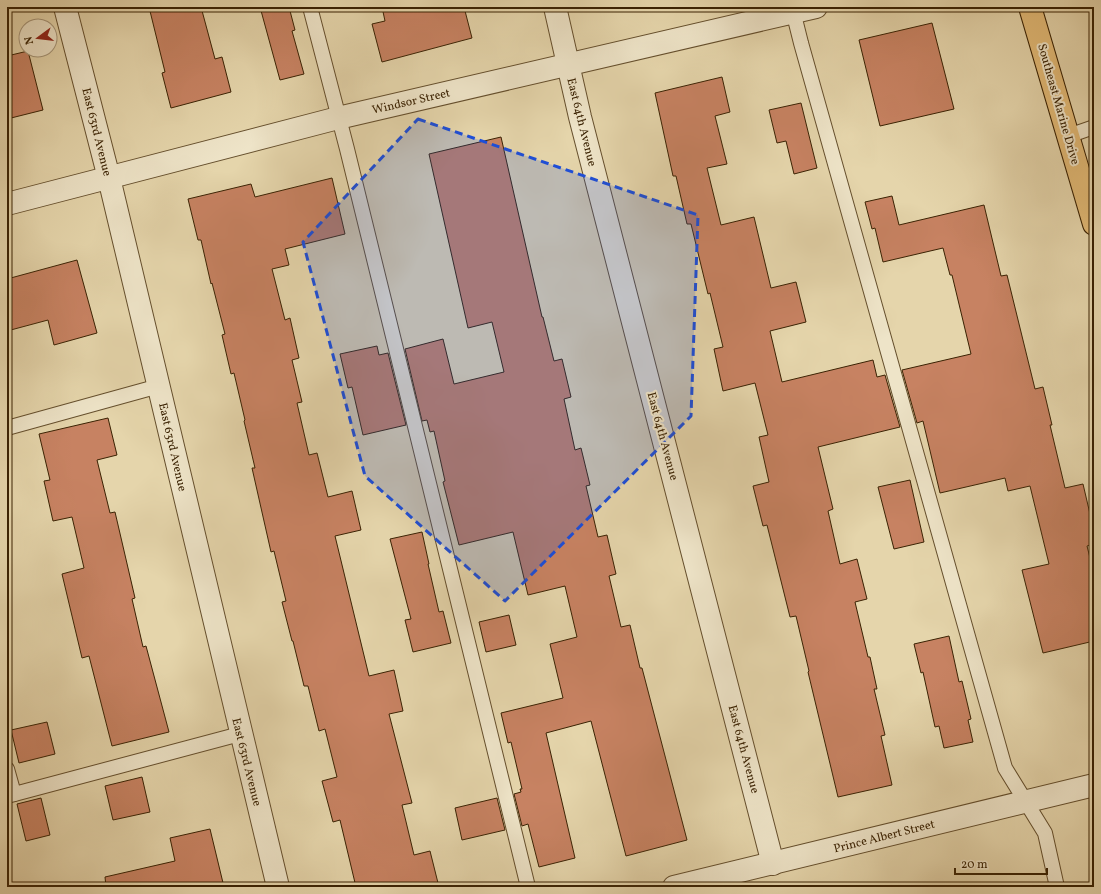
<svg xmlns="http://www.w3.org/2000/svg" width="1101" height="894" viewBox="0 0 1101 894" font-family="Vollkorn,serif">
<style>
.building{fill:#c78262;stroke:#3a2203}
.lines{fill:none;stroke-linecap:round;stroke-linejoin:round}
.service-casing{stroke:#654f2d;stroke-width:16}
.minor-casing{stroke:#654f2d;stroke-width:24}
.primary-casing{stroke:#3a2203;stroke-width:24}
.service{stroke:#eee4c8;stroke-width:14}
.minor{stroke:#eee4c8;stroke-width:22}
.primary{stroke:#e2ba76;stroke-width:22}
.marked{fill:#1d4ed8;fill-opacity:0.2;stroke:#1d4ed8;stroke-width:3;stroke-dasharray:8 5;stroke-linejoin:round}
.labels{text-anchor:middle;stroke-width:4;stroke-linejoin:round;paint-order:stroke}
.street-label{font-size:12px;fill:#3a2203;stroke:#eee4c8}
</style>
<rect width="100%" height="100%" fill="#e5d5ab"/>
<filter id="stains"><feTurbulence type="fractalNoise" baseFrequency=".005" numOctaves="4"/><feColorMatrix values="0 0 0 0 .2 0 0 0 0 .09 0 0 0 0 .02 0 0 0 .5 -.17"/></filter>
<radialGradient id="worn" r=".72"><stop offset=".6" stop-color="#630" stop-opacity="0"/><stop offset="1" stop-color="#630" stop-opacity=".3"/></radialGradient>
<g class="building">
<polygon points="149,7 201,7 215,59 222,57 231,92 171,108 162,73 165,72"/>
<polygon points="260,7 289,7 295,30 292,31 304,74 280,80"/>
<polygon points="382,7 464,7 472,38 382,62 372,24 385,21"/>
<polygon points="932,23 954,109 880,126 859,40"/>
<polygon points="28,51 43,110 7,119 7,56"/>
<polygon points="722,77 730,112 715,116 727,164 707,168 721,225 754,217 771,288 796,282 806,322 770,331 782,382 873,360 877,377 885,375 900,427 818,447 833,509 828,511 840,564 857,559 867,599 855,602 868,657 870,657 877,689 874,689 885,735 881,736 892,785 838,797 808,672 809,671 796,616 790,617 767,525 763,526 753,486 769,482 759,437 768,435 755,383 723,391 714,349 723,347 710,293 708,294 691,224 687,224 676,176 673,176 655,93"/>
<polygon points="801,103 817,168 794,174 786,141 777,143 769,110"/>
<polygon points="501,137 542,317 543,317 554,361 562,359 571,397 564,399 575,450 581,448 590,485 586,486 598,537 607,535 616,574 609,576 621,627 630,625 640,668 642,668 687,840 626,856 591,721 546,733 575,858 539,867 528,824 522,826 514,794 521,792 520,789 522,789 511,742 508,743 501,713 563,698 550,644 577,637 565,586 528,595 513,532 459,545 443,482 445,481 434,431 430,432 427,420 422,421 405,349 443,339 454,384 504,372 492,322 468,328 429,154"/>
<polygon points="332,178 345,234 285,249 289,265 272,269 285,320 290,318 299,358 292,360 302,402 297,403 309,455 317,453 328,497 352,491 361,530 335,536 369,676 394,670 403,711 389,714 412,803 402,805 414,855 430,851 439,887 356,887 340,820 333,822 322,781 337,777 325,729 319,731 308,686 304,686 293,641 292,641 282,602 286,601 274,551 271,552 252,468 255,468 244,421 245,420 234,373 231,374 222,335 225,334 212,283 211,284 201,240 198,240 188,199 251,184 255,197"/>
<polygon points="892,196 899,225 984,205 1001,276 1007,275 1035,389 1043,387 1052,425 1050,425 1065,488 1083,484 1094,531 1094,544 1087,546 1094,574 1094,641 1043,653 1022,570 1049,564 1030,486 1008,491 1005,478 940,493 923,421 917,423 902,370 971,354 952,275 950,275 943,248 883,262 875,228 872,229 865,202"/>
<polygon points="77,260 97,333 54,345 48,320 7,331 7,279"/>
<polygon points="377,346 379,355 388,353 406,425 363,435 352,387 348,388 340,354"/>
<polygon points="108,418 117,455 97,460 110,513 115,512 135,598 132,599 143,647 146,646 169,732 112,746 89,656 82,658 62,574 84,568 72,517 53,521 44,481 50,480 39,434"/>
<polygon points="910,480 924,542 894,549 878,487"/>
<polygon points="422,532 429,564 428,564 439,612 443,611 451,643 413,652 405,620 411,619 390,539"/>
<polygon points="509,615 516,645 486,652 479,622"/>
<polygon points="949,636 959,682 962,681 971,719 968,720 973,742 944,748 939,726 935,727 923,672 921,673 914,644"/>
<polygon points="47,722 55,754 19,763 11,730"/>
<polygon points="142,777 150,812 113,820 105,786"/>
<polygon points="41,798 50,835 26,841 17,804"/>
<polygon points="497,798 505,830 462,840 455,808"/>
<polygon points="210,829 224,887 106,887 105,877 175,861 170,838"/>
</g>
<g class="lines">
<defs>
<g id="service">
<polyline points="310,7 347,149 528,887"/>
<polyline points="792,7 801,43 1005,768 1045,833 1057,887"/>
<polyline points="1068,136 1094,127"/>
<polyline points="7,428 159,386"/>
<polyline points="7,769 14,794"/>
<polyline points="7,796 240,734"/>
</g>
<g id="minor">
<polyline points="65,7 109,178 278,887"/>
<polyline points="555,7 580,117 773,864"/>
<polyline points="7,204 338,118 816,7"/>
<polyline points="674,887 1094,785"/>
</g>
<polyline id="primary" points="1030,7 1094,224"/>
</defs>
<use href="#service" class="service-casing"/>
<use href="#minor" class="minor-casing"/>
<use href="#primary" class="primary-casing"/>
<use href="#service" class="service"/>
<use href="#minor" class="minor"/>
<use href="#primary" class="primary"/>
</g>
<path class="marked" d="M418,119L698,215L691,416L505,601L365,476L303,242Z"/>
<g class="labels">
<g class="street-label">
<text transform="translate(411 101) rotate(-13)" y="4">Windsor Street</text>
<text transform="translate(1059 104) rotate(74)" y="4">Southeast Marine Drive</text>
<text transform="translate(582 122) rotate(76)" y="4">East 64th Avenue</text>
<text transform="translate(97 132) rotate(76)" y="4">East 63rd Avenue</text>
<text transform="translate(663 436) rotate(75)" y="4">East 64th Avenue</text>
<text transform="translate(173 447) rotate(77)" y="4">East 63rd Avenue</text>
<text transform="translate(744 749) rotate(75)" y="4">East 64th Avenue</text>
<text transform="translate(247 762) rotate(76)" y="4">East 63rd Avenue</text>
<text transform="translate(884 836) rotate(-14)" y="4">Prince Albert Street</text>
</g>
</g>
<rect width="1101" height="894" fill="none" stroke="#e5d5ab" stroke-width="24"/>
<rect x="8" y="8" width="1085" height="878" fill="none" stroke="#3a2203" stroke-width="2"/>
<rect x="12" y="12" width="1077" height="870" fill="none" stroke="#3a2203"/>
<g transform="translate(38 38) rotate(255)"><circle r="19" fill="#eee4c8" stroke="#a69679"/>
<path d="M0-3L7 15L0 10L-7 15Z" fill="#8f2418"/>
<text y="-6" font-size="11" font-weight="bold" text-anchor="middle" fill="#3a2203">N</text>
</g>
<path d="M955 868v6h92v-6" fill="none" stroke="#3a2203" stroke-width="2"/>
<text x="961" y="868" font-size="12" fill="#3a2203" stroke="#eee4c8" stroke-width="3" paint-order="stroke">20 m</text>
<rect width="100%" height="100%" filter="url(#stains)"/>
<rect width="100%" height="100%" fill="url(#worn)"/>
</svg>
